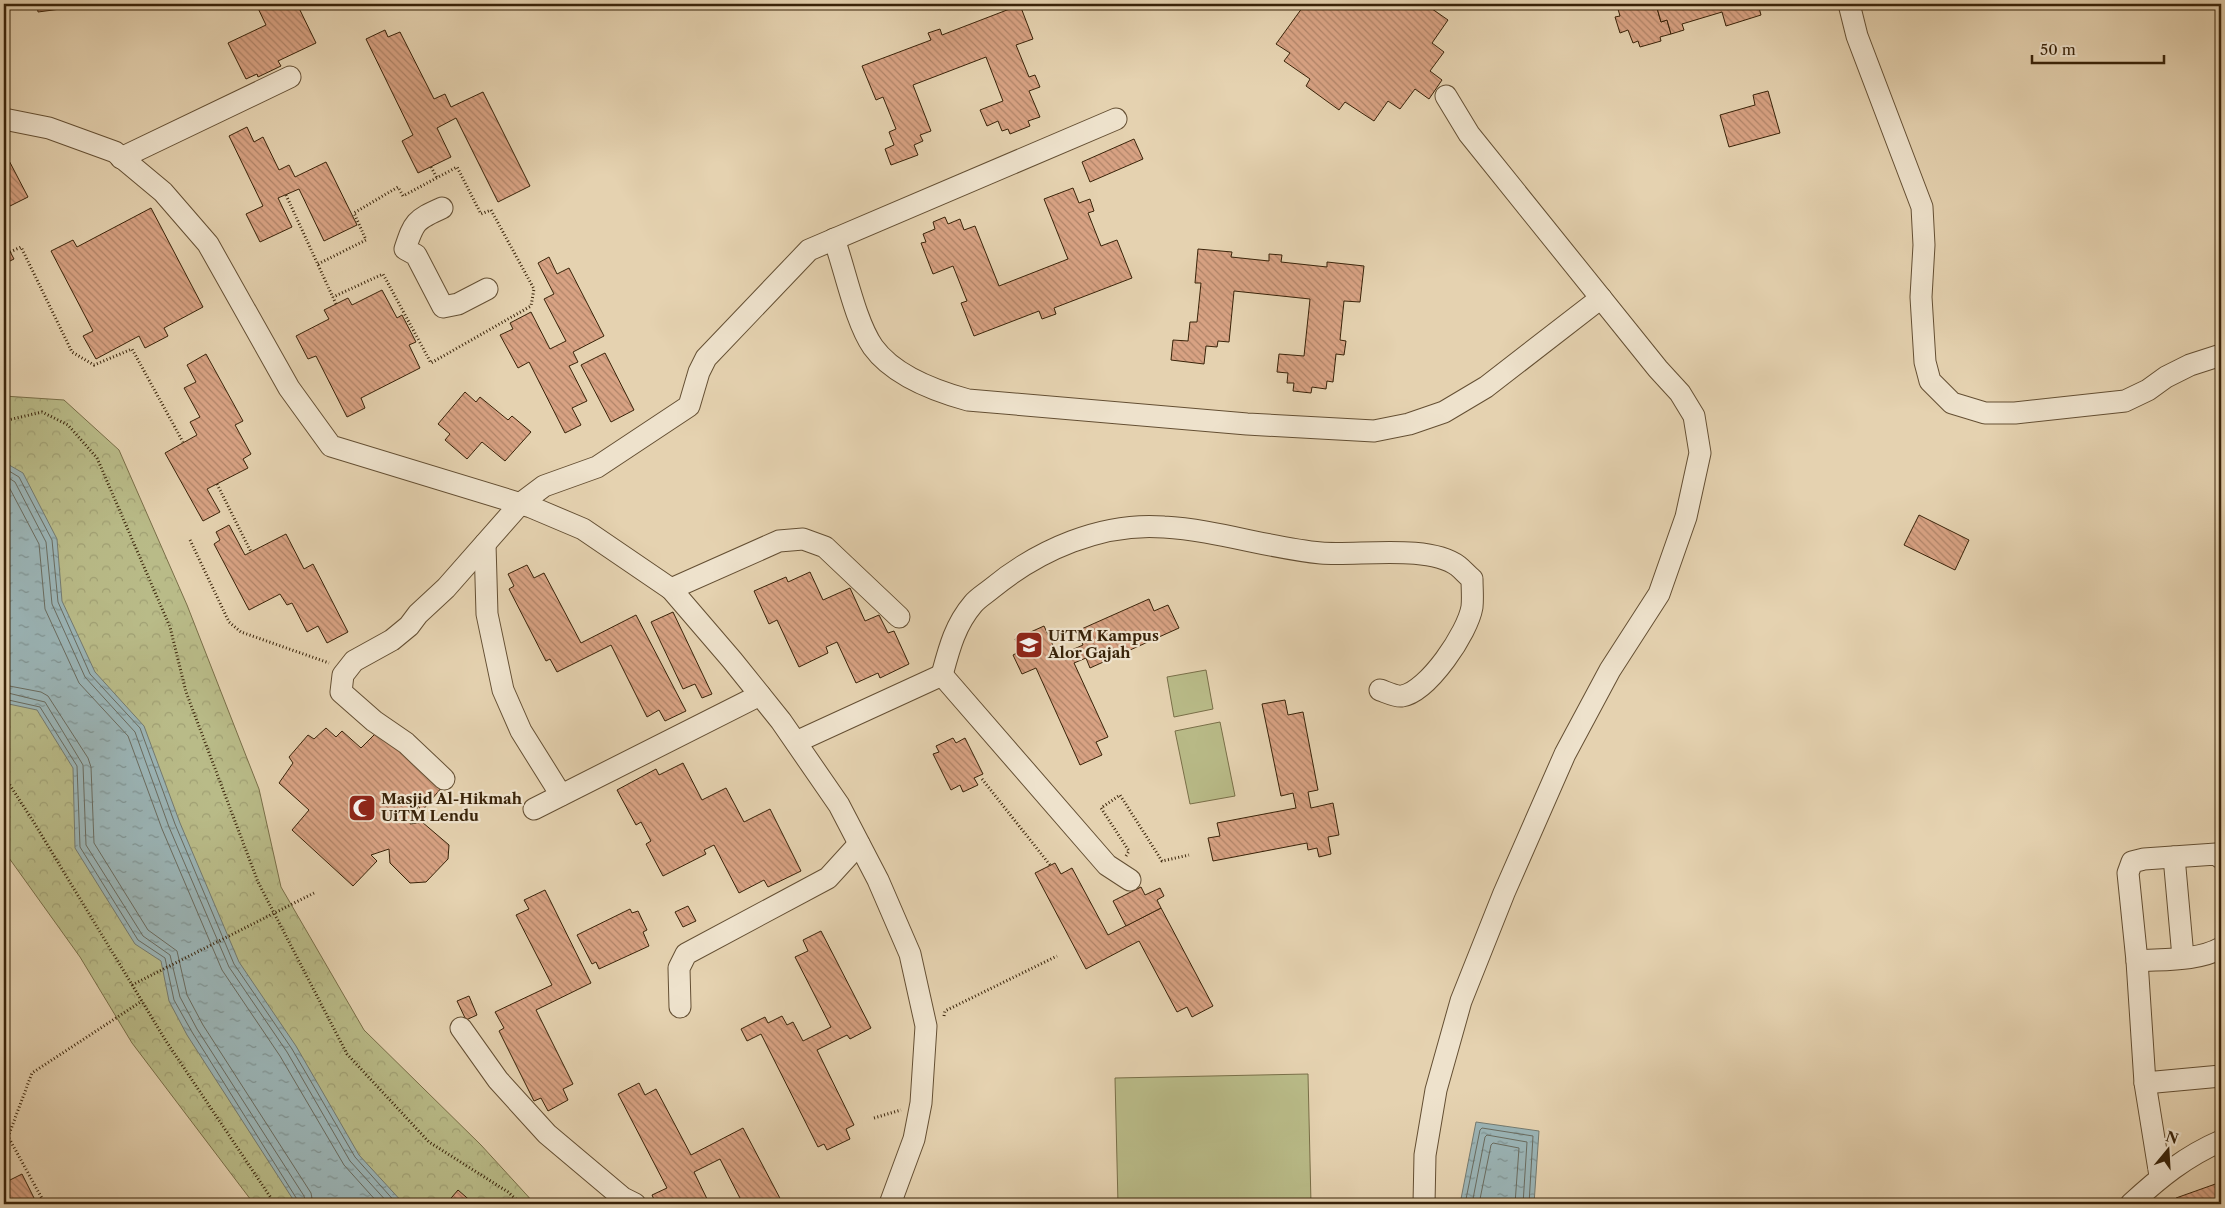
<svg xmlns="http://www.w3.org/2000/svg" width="2225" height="1208" viewBox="0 0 2225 1208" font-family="'Libre Caslon Text',serif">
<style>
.park{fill:url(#park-crowns);stroke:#796f48}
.pitch{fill:#b9bb88;stroke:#796f48}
.water{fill:url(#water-ripples);stroke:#747b71}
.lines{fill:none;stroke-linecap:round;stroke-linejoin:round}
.shore{stroke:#6a6c60;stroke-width:1}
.building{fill:url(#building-back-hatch);stroke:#392309}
.minor-casing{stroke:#644f33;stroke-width:23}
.path{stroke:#392309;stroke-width:3;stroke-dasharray:1 2.5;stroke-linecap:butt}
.minor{stroke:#eee2cc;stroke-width:21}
.labels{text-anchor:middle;stroke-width:4.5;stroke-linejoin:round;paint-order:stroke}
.poi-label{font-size:15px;font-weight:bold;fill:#392309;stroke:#eee2cc;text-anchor:start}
</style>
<defs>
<pattern id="park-crowns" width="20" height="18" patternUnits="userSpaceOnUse" patternTransform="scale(1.25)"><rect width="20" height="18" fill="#b9bb88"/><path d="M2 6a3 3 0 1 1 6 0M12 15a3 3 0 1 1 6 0" fill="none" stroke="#a0a074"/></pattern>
<pattern id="water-ripples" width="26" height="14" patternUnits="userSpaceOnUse" patternTransform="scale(1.25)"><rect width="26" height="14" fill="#9bb5b7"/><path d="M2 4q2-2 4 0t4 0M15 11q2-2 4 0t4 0" fill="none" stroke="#7f9393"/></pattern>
<pattern id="building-back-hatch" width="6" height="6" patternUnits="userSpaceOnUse" patternTransform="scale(1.25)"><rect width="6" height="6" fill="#d8a283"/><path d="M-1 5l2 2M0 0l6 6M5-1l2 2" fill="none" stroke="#b08469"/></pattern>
</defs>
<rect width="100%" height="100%" fill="#e5d2b0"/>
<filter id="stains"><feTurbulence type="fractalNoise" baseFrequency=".004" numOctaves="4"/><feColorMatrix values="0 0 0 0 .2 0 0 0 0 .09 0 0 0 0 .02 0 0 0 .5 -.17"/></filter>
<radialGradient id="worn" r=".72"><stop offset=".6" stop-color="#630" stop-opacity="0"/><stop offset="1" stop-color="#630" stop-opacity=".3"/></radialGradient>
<polygon class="park" points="4,396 64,400 119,450 187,605 259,789 281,887 364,1030 481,1145 535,1204 254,1204 132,1043 80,957 4,851"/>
<g class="pitch">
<polygon points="1206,670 1213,709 1174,717 1167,677"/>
<polygon points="1220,722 1235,796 1190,804 1175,731"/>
<polygon points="1308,1074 1311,1204 1118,1204 1115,1078"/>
</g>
<g class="water">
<polygon points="4,462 23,473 57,539 62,601 95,672 144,726 180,823 239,962 296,1046 359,1155 404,1204 296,1204 187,1035 169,1001 161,961 135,944 75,848 73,768 37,710 4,703"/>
<polygon points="1476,1122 1539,1131 1534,1204 1460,1204"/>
</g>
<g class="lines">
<g class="shore">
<polyline points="4,468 19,477 52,540 58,602 90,674 140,728 175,824 234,964 292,1049 355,1157 397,1204"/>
<polyline points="4,475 15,482 46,542 52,604 85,677 135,732 169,827 229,967 287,1052 350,1161 389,1204"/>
<polyline points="4,484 9,487 39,544 45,609 79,683 128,736 162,829 222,970 280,1056 344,1165 379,1204"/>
<polyline points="4,685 41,692 48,696 88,758 91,767 94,843 148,930 177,951 187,995 203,1025 311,1193 313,1204"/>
<polyline points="4,692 45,702 83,765 86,845 143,936 170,955 180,997 197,1029 304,1196 306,1204"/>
<polyline points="4,699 40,707 77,766 80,847 138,940 165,958 174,1000 192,1032 300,1204"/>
<polyline points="1465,1204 1480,1130 1482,1128 1533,1136 1529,1204"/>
<polyline points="1472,1204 1485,1137 1487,1135 1527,1142 1523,1204"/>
<polyline points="1479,1204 1491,1145 1493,1143 1519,1148 1515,1204"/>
</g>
</g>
<g class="building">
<polygon points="37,4 98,4 38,12"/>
<polygon points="256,4 297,4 316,43 278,61 281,66 258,77 257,74 246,79 228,43 266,25"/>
<polygon points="1305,4 1425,4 1448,20 1432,43 1444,52 1430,71 1442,80 1429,99 1415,89 1400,109 1388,101 1374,121 1345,102 1339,110 1306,86 1310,79 1284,61 1290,53 1276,44"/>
<polygon points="1628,4 1662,4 1663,6 1657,8 1661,22 1667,20 1671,34 1660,37 1661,41 1640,47 1638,41 1633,43 1628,30 1620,33 1615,17 1620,16 1618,9 1629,6"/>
<polygon points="1662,4 1758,4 1761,15 1726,26 1722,12 1682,24 1684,30 1671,34 1667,20 1661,22 1657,8 1663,6"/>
<polygon points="1020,5 1033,39 1016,45 1029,77 1035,75 1040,87 1029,91 1040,117 1028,121 1030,126 1010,134 1008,129 1002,131 998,121 987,126 980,110 1003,101 986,57 913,85 931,131 920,135 923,141 914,145 918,155 891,165 885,149 894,145 889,132 896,129 883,97 876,100 862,66 931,40 928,33 940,29 942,35"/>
<polygon points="385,30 388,37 400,32 434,99 445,94 451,107 483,92 530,186 498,202 456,118 437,128 451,157 418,173 402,141 413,135 366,39"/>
<polygon points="1768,91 1780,133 1729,147 1720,115 1755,105 1753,95"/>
<polygon points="247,127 254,142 263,137 279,170 289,165 295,177 326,162 357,225 324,241 299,189 278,198 292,227 260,242 246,214 263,206 229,136"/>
<polygon points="1134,139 1143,159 1090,182 1082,162"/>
<polygon points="4,151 28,197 4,209"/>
<polygon points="1073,188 1079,203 1090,199 1094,211 1088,213 1101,246 1117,240 1132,278 1054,308 1056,314 1042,319 1039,311 974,336 961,303 967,301 953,266 933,274 921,243 926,242 923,234 935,229 933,222 945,217 948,224 960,219 964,230 975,226 999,286 1068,259 1044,199"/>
<polygon points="151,208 203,307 164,328 168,336 145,348 139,336 96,359 83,336 93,331 51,251 73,240 77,247"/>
<polygon points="4,240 14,259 4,264 8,270 4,272"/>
<polygon points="1198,249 1232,252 1231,257 1269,261 1269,254 1282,255 1281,262 1327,267 1327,262 1364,266 1360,302 1344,301 1340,340 1346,341 1344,355 1336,354 1333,382 1327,381 1326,389 1312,387 1311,393 1293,391 1294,383 1287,383 1288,373 1277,372 1279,354 1304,356 1310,299 1234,291 1229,342 1218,341 1217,347 1206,346 1204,364 1171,360 1173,340 1188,341 1190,322 1197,322 1201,283 1195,283"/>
<polygon points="549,257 557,274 569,268 604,336 573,352 578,362 569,366 587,401 572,408 581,425 565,433 529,362 518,368 500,335 513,329 510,323 531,312 550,349 566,341 544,299 554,294 538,263"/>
<polygon points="382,290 397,318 402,315 416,342 409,345 420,368 361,398 365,408 347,417 316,356 308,359 296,336 329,319 324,310 348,298 352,305"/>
<polygon points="605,353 634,410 611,422 581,365"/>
<polygon points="206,354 243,421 235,425 251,454 243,459 248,468 207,489 220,512 203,521 165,453 197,435 190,422 200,417 184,388 196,382 187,365"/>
<polygon points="465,392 476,402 480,397 508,420 512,416 531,432 505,461 482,442 467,459 445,440 450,434 438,424"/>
<polygon points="1919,515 1969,540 1955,570 1904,545"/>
<polygon points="229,525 245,555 286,534 304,569 313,564 348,632 327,643 318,626 307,632 292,603 287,605 280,594 249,610 214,544 220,540 216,532"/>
<polygon points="527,565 534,578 544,573 581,643 636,615 686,711 665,721 659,710 647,717 611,645 557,672 550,659 546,661 509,589 514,586 508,574"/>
<polygon points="810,572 823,600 850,588 865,621 879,615 888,633 894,631 909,664 880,678 878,673 856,683 837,642 826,647 828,653 799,667 777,620 769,624 754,591 786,577 788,582"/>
<polygon points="1149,599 1154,611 1168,605 1179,628 1090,668 1086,658 1074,663 1108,737 1096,742 1102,755 1080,765 1036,668 1022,674 1013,655 1021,651 1015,639 1044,626 1058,656 1083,645 1077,631"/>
<polygon points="673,612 712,694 702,698 695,684 683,689 651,622"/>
<polygon points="1285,700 1288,715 1303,712 1318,790 1308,792 1311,808 1333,803 1339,835 1328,837 1331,854 1319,857 1317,848 1308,850 1307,843 1213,861 1208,838 1220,836 1217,823 1296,808 1293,793 1281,796 1262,704"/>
<polygon points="326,728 336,737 342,731 361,748 377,732 442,787 422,811 418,806 410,824 422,822 449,845 448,859 426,882 410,883 390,863 389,849 371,855 377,861 353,886 292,830 309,810 279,783 293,763 289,757 308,735 314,739"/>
<polygon points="953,738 956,743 965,738 983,774 974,778 978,785 963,792 960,785 951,790 933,754 939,752 936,746"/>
<polygon points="683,763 702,800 726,788 744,822 770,809 801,871 768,887 764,880 739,893 714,845 704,850 706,854 663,876 646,844 651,841 641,822 636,825 617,790 656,769 659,775"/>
<polygon points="1055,863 1061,874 1072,868 1108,935 1161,908 1213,1006 1192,1017 1187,1007 1177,1012 1139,941 1086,969 1035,873"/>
<polygon points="1141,887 1145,895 1160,888 1164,896 1157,900 1161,908 1126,926 1113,901"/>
<polygon points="545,890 591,983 536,1010 573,1084 563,1089 568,1100 548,1111 541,1098 534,1101 499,1031 504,1028 495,1012 552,985 516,915 529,909 524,900"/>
<polygon points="688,906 696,921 683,927 675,912"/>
<polygon points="630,909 632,913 638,911 647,930 643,932 649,946 599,969 596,962 592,964 577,935"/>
<polygon points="821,931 871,1028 850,1039 847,1035 817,1050 854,1125 846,1129 850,1139 827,1150 824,1144 818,1147 761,1034 747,1041 741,1029 765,1017 768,1023 782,1016 787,1025 793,1022 803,1041 831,1027 795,957 808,951 803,940"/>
<polygon points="469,996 477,1015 466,1020 457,1001"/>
<polygon points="639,1083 645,1095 656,1089 691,1155 743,1128 783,1204 743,1204 720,1159 694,1172 709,1203 656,1204 652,1195 667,1188 618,1094"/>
<polygon points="22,1174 37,1204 4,1204 4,1183"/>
<polygon points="2221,1182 2221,1204 2178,1204 2176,1198"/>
<polygon points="458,1190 474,1204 446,1204"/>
</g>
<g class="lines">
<defs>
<g id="minor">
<polyline points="1849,4 1857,36 1922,207 1924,245 1921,297 1925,362 1930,381 1952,403 1985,413 2015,413 2125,401 2148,390 2166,377 2190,365 2221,355"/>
<polyline points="4,119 49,128 115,152 163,192 208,244 289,388 331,446 531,507 583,529 671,589 732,660 781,721 839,805 878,880 910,954 926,1026 921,1103 914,1139 890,1204"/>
<polyline points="121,158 290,77"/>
<path d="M442,208C415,220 414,222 405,249L416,255L443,307L458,304L487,289"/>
<path d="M834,239C845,269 855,321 873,347C894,376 935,391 968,400L1247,424L1374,431L1409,424L1444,412L1486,387L1601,298"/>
<polyline points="485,544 487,614 503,690 521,731 561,795"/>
<polyline points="671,589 779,541 803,539 825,547 899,617"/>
<path d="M942,675C949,649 955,625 973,604C978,598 985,594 991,589C1038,550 1102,522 1164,527C1217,530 1268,548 1321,553C1358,556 1428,544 1458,566C1463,570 1467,575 1472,579C1472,588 1473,598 1472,607C1468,632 1428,692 1402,696C1396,697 1386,692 1380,690"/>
<polyline points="942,675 1107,865 1130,880"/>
<polyline points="796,742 942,675"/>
<polyline points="444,779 406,743 374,721 341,692 343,675 354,661 392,640 409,626 418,614 446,588 520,504 544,486 597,467 689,406 699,372 706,358 809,250 1116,119"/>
<polyline points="534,809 760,695"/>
<polyline points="2174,857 2183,957"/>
<path d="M2137,961C2163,959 2198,961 2221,948"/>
<polyline points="680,1007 679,968 686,954 828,878 859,844"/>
<polyline points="461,1028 498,1080 547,1134 623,1198 635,1204"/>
<polyline points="2145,1083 2221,1076"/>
<polyline points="2160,1176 2145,1083 2137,961 2128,873 2132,862 2144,859 2216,854 2221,858"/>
<polyline points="1424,1204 1425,1155 1436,1090 1461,1001 1504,893 1565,754 1610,670 1659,594 1686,517 1700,453 1694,416 1680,393 1658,369 1469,134 1446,96"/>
<path d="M2131,1204C2159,1178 2186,1156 2221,1141"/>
</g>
</defs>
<use href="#minor" class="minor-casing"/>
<g class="path">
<polyline points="431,167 437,178"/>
<polyline points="286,195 336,304"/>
<polyline points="10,252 21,247 72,352 94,365 132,349 183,442"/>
<polyline points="318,264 366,240 354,213 398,187 403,196 457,167 481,214 491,210 534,289 531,306 431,363 383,274 333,297"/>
<polyline points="4,421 42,412 68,425 97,458 170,627 186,692 258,882 347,1054 429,1142 508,1192 521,1204"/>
<polyline points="217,484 251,552"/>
<polyline points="190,540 229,622 241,632 329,663"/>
<polyline points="4,776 33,821 166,1041 275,1204"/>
<polyline points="982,779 1050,865"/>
<polyline points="1126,856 1129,851 1101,808 1120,795 1162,861 1189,855"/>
<polyline points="132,985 314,893"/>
<polyline points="944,1016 945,1011 1057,956"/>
<polyline points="874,1118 901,1110"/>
<polyline points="4,1129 45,1204"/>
<polyline points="8,1137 32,1073 142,1001"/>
</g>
<use href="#minor" class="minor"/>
</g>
<defs>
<symbol id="university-square" viewBox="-11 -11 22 22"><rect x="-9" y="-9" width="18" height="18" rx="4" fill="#8f2418" stroke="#eee2cc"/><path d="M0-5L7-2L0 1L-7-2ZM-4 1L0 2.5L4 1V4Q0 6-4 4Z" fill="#fff"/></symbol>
<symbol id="mosque-square" viewBox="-11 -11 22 22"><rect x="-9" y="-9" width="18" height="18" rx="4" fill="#8f2418" stroke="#eee2cc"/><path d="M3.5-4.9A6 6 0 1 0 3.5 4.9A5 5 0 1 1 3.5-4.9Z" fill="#fff"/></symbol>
</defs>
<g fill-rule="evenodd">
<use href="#university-square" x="1013" y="629" width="32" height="32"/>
<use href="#mosque-square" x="346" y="792" width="32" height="32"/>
</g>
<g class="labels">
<g class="poi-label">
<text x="1048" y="641">UiTM Kampus<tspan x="1048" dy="17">Alor Gajah</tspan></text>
<text x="381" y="804">Masjid Al-Hikmah<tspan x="381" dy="17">UiTM Lendu</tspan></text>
</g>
</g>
<rect width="2225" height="1208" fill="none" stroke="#e5d2b0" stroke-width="20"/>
<rect x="5" y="5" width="2215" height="1198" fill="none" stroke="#392309" stroke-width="2.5"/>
<rect x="10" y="10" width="2205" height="1188" fill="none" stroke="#392309"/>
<g transform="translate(2168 1150) rotate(18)" stroke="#eee2cc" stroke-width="4" paint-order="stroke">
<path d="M0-4L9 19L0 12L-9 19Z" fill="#392309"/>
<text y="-8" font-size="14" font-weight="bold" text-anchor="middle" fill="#392309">N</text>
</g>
<path d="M2032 55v8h132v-8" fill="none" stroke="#392309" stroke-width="2.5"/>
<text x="2040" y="55" font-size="15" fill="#392309" stroke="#eee2cc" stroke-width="4" paint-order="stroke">50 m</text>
<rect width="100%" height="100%" filter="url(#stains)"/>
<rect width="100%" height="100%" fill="url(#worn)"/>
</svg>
